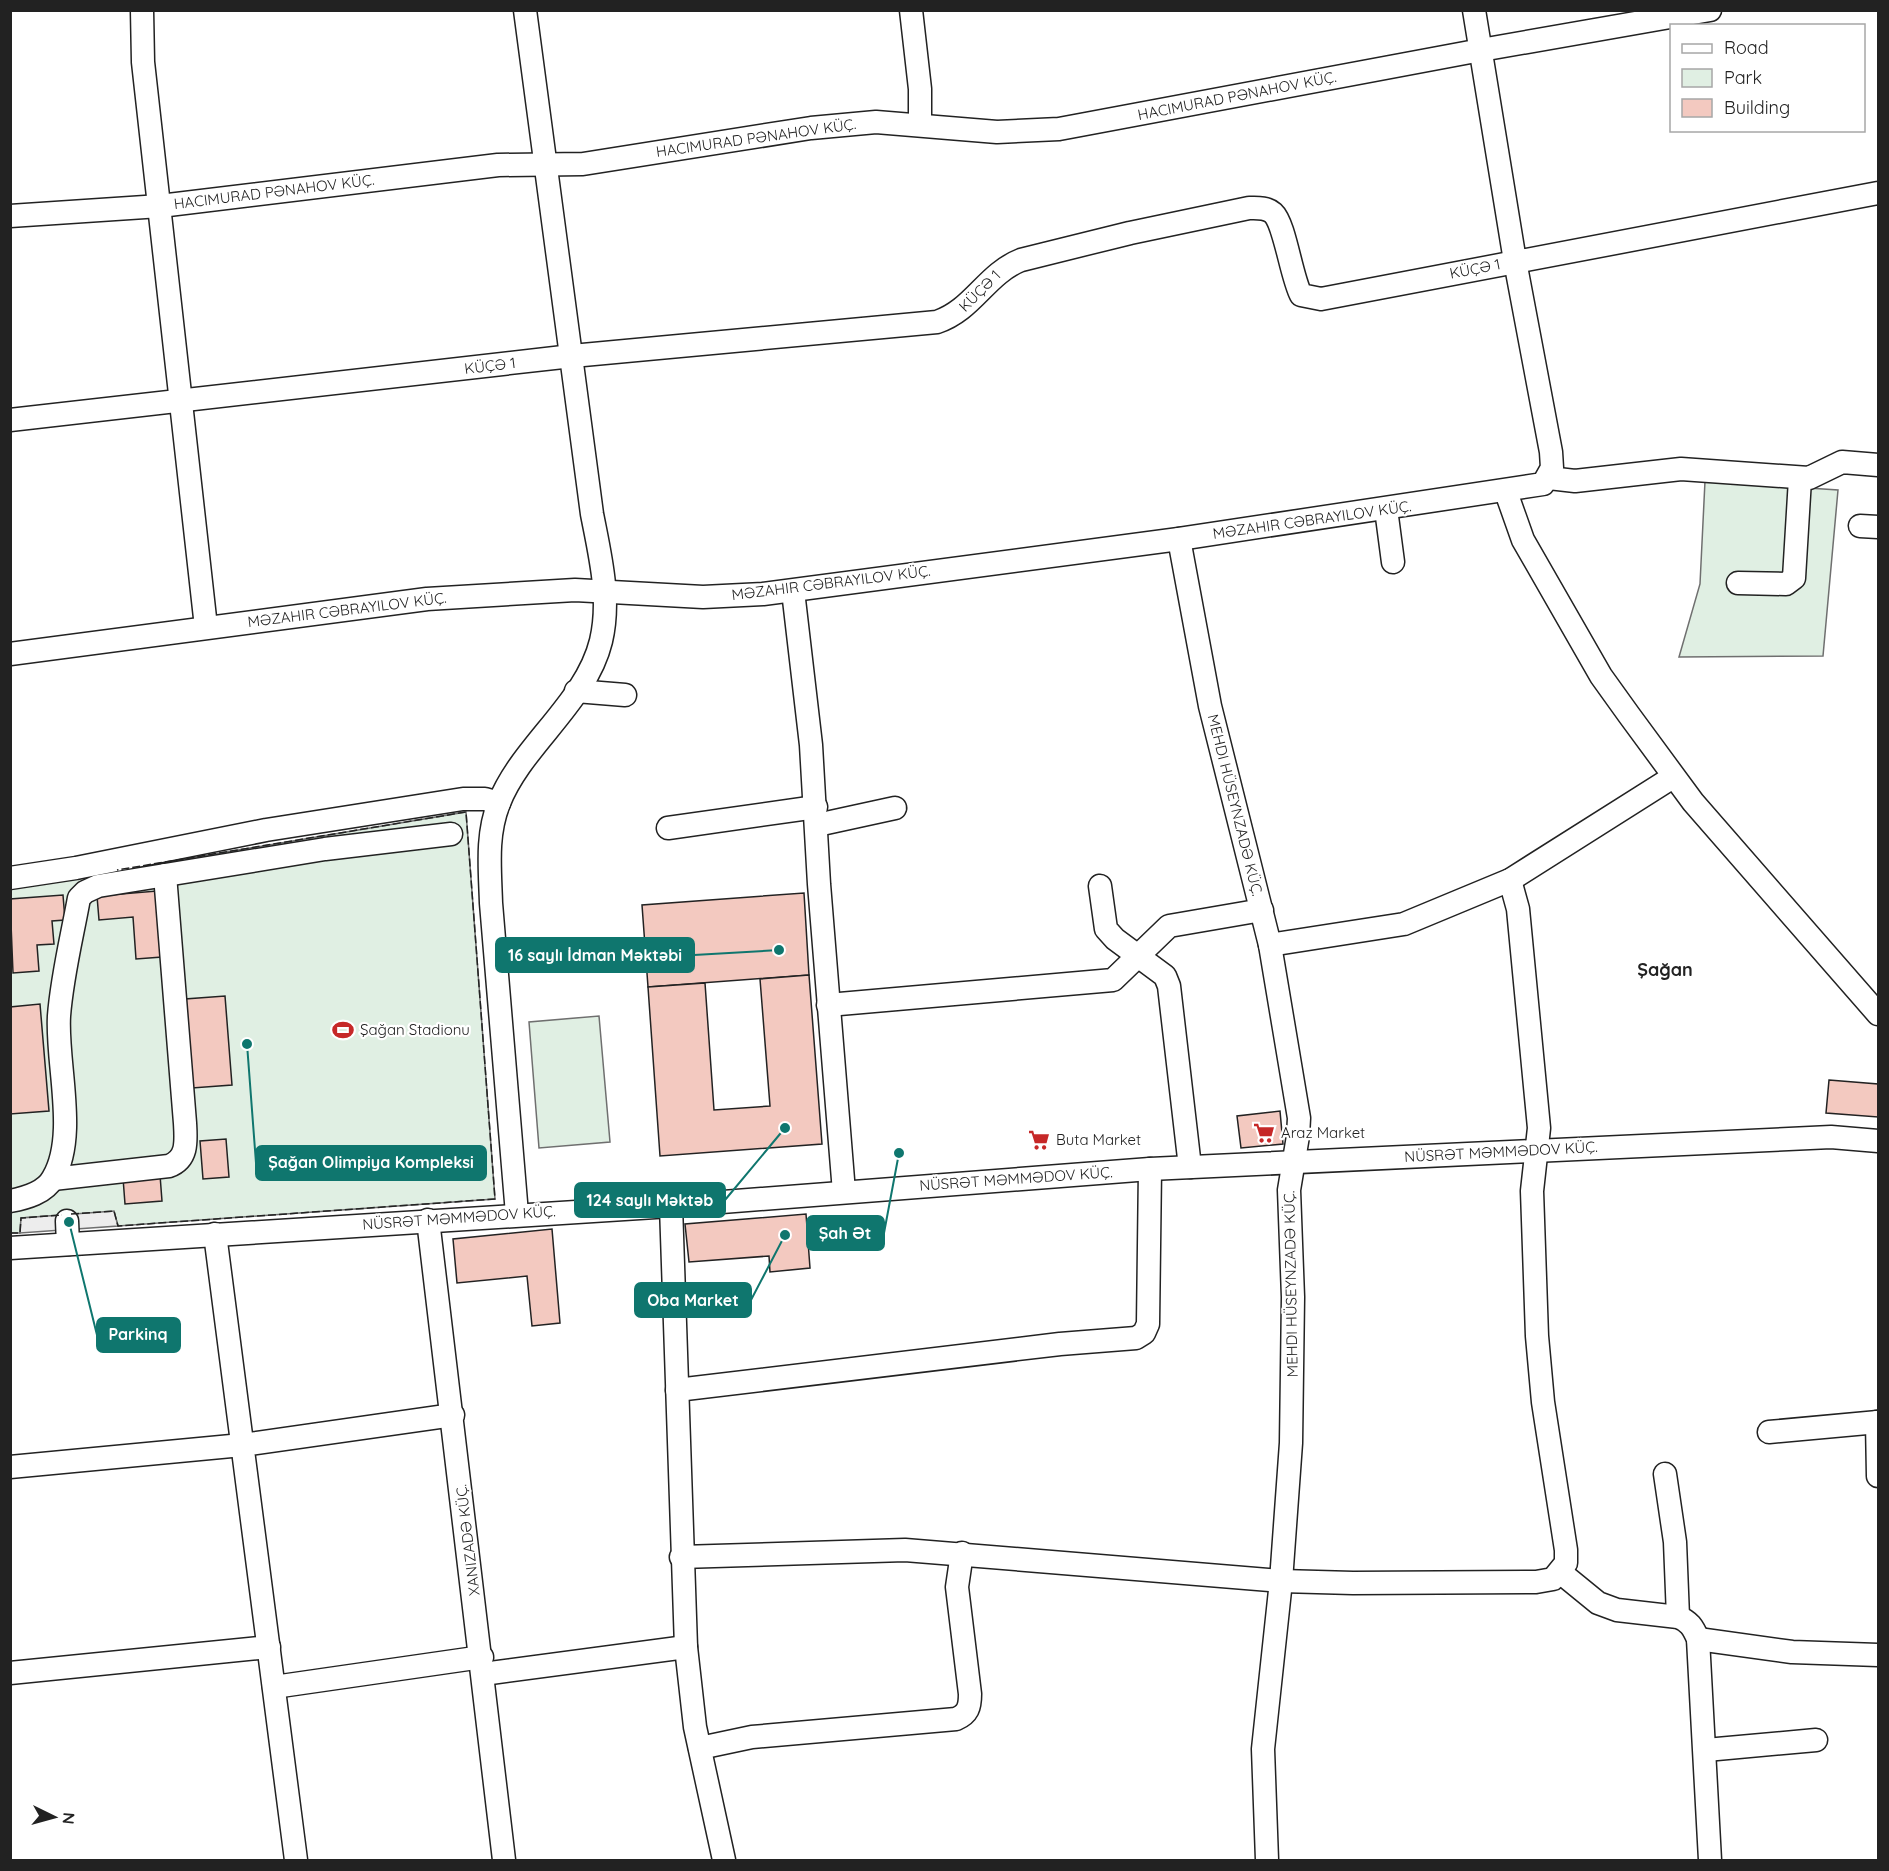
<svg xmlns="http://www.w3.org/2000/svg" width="1889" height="1871" viewBox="0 0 1889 1871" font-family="Quicksand,sans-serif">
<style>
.green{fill:#e0efe3;stroke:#6f6f6f;stroke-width:1.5}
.parking{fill:#ededed;stroke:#6f6f6f;stroke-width:1.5}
.building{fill:#f3c9c0;stroke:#222;stroke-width:1.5}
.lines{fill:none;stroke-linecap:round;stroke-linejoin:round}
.minor-casing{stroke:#222;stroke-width:25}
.minor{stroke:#fff;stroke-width:22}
.fence{stroke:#222;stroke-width:1.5;stroke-dasharray:8 3;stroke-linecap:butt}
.labels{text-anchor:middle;stroke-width:4.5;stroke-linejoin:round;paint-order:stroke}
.street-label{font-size:15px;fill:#222;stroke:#fff}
.poi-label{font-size:15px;fill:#222;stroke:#fff;text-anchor:start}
.quarter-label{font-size:18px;font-weight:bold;fill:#222;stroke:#fff}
.leader{fill:none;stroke:#0f766e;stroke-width:2}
.callout-dot{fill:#0f766e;stroke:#fff;stroke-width:2}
.callout{fill:#0f766e;stroke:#0f766e;stroke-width:2}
.callout-label{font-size:16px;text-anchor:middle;font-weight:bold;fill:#fff}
</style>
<rect width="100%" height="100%" fill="#fff"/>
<g class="green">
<polygon points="1705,481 1838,490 1823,656 1679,657 1700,584"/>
<polygon points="466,812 495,1199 118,1226 114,1212 21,1218 20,1233 11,1233 11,888"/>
<polygon points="599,1016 610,1142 539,1148 529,1022"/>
</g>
<polygon class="parking" points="114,1211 118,1226 20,1233 21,1218"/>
<g class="building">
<polygon points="157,891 162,957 136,959 133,917 99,920 97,896"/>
<polygon points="804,893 809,975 648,987 642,905"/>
<polygon points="63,895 65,920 52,921 54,944 37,945 39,971 13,973 10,899"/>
<polygon points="809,975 822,1144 660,1156 648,987 705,983 714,1110 770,1106 760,979"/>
<polygon points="225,996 232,1085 192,1088 185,999"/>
<polygon points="40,1004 49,1111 10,1114 10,1007"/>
<polygon points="1829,1080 1878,1084 1878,1117 1826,1113"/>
<polygon points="1280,1111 1283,1144 1241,1148 1237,1116"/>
<polygon points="226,1139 229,1177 203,1179 200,1141"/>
<polygon points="160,1175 162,1201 125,1204 123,1178"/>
<polygon points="806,1214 810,1268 770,1272 769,1256 689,1262 685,1224"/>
<polygon points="552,1229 560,1323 532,1326 527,1276 457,1283 453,1239"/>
</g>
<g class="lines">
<defs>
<g id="minor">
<polyline points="142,10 143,62 206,627"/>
<polyline points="911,10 920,89 920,124"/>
<polyline points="10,216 160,206 498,165 583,164 811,128 876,122 997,132 1059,129 1481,50 1710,10"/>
<path d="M10,420L572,356L937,322C973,310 986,274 1021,260L1130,233L1249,208C1257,208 1266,207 1273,213C1285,224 1291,276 1301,295L1321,299L1878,193"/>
<polyline points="1549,478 1575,481 1681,469 1809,478 1842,462 1878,465"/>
<polyline points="1506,492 1523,540 1601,676 1629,715 1693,802 1878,1014"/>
<polyline points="1386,509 1393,562"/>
<polyline points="1860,526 1878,527"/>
<polyline points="1179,539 1210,706 1270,945 1299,1118 1298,1136 1289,1190 1293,1297 1291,1443 1281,1581 1263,1749 1267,1860"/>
<polyline points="1738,583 1786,584 1794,578 1800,479"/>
<polyline points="793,591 811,745 819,884 844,1192"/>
<polyline points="10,654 427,599 575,590 703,597 763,594 1179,539 1543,484 1552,468 1551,452 1515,261 1474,10"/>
<polyline points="576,691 625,695"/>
<polyline points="817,825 895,808"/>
<polyline points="668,828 816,807"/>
<polyline points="10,878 76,868 266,830 463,799 485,799 499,803"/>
<polyline points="1100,886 1106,929 1115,939 1165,976 1169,986 1190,1167"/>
<polyline points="1270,945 1404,924 1510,880 1673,777"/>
<polyline points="828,1005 1113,980 1169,926 1262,910"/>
<path d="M53,1179L169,1166C188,1159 186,1141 185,1123L165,875"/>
<path d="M10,1201C26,1198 45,1193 53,1178C78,1136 56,1063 59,1016C62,976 72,937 79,898L85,892L98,886L325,849L451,834"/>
<polyline points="671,1206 686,1647 695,1727 724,1860"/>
<path d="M517,1214L491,903C490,869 486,835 499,803C521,746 586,703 601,641C611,599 600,555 592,514L525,10"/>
<polyline points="428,1220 504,1860"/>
<polyline points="67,1221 68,1244"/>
<polyline points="215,1234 296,1860"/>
<polyline points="10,1248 671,1206 1150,1169 1831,1137 1878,1141"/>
<polyline points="677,1390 1060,1344 1136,1338 1144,1333 1148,1324 1150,1169"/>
<polyline points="1877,1422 1878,1476"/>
<polyline points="1769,1432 1878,1422"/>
<polyline points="10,1467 242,1445 453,1415"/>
<polyline points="1665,1474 1675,1542 1678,1617"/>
<polyline points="681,1557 905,1550 1281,1581 1353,1583 1536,1582 1553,1579 1566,1563 1566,1550 1543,1402 1537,1336 1532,1191 1539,1128 1518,909 1510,880"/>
<path d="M1560,1572L1598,1603L1617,1610L1678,1617C1689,1621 1693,1627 1698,1639L1710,1860"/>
<polyline points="1698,1639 1792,1652 1878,1655"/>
<polyline points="10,1673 269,1647"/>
<polyline points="483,1674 686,1647"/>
<polyline points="274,1687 482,1657"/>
<path d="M700,1748L752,1737L956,1719C968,1714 970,1707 970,1694L957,1587L962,1553"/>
<polyline points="1706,1750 1816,1740"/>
</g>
</defs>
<use href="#minor" class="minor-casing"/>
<use href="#minor" class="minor"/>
<g class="fence">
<polyline points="71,1214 114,1211 118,1226 495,1199 466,812 117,870"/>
<polyline points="10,1233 20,1233 21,1218 62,1215"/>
</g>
</g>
<defs>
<symbol id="stadium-bare" viewBox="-9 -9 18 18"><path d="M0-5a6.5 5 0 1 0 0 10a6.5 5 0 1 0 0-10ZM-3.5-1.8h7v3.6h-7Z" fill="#c62828" stroke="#fff" stroke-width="2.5" paint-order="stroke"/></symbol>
<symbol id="supermarket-bare" viewBox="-9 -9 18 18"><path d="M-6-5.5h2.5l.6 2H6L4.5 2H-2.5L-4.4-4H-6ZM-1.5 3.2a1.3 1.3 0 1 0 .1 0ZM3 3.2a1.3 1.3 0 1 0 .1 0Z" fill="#c62828" stroke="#fff" stroke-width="2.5" paint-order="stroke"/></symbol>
</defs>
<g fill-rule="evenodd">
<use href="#stadium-bare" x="328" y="1015" width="30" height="30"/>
<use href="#supermarket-bare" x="1249" y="1118" width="30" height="30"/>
<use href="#supermarket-bare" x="1024" y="1125" width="30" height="30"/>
</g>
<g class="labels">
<g class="street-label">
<text transform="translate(1237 96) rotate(-11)" y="5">HACIMURAD PƏNAHOV KÜÇ.</text>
<text transform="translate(756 138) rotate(-8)" y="5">HACIMURAD PƏNAHOV KÜÇ.</text>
<text transform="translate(274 192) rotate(-7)" y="5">HACIMURAD PƏNAHOV KÜÇ.</text>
<text transform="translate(1475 269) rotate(-11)" y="5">KÜÇƏ 1</text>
<text transform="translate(980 291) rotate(-45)" y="5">KÜÇƏ 1</text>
<text transform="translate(490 366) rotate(-7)" y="5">KÜÇƏ 1</text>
<text transform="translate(1312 520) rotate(-8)" y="5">MƏZAHIR CƏBRAYILOV KÜÇ.</text>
<text transform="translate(831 583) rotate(-7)" y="5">MƏZAHIR CƏBRAYILOV KÜÇ.</text>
<text transform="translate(347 610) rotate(-7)" y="5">MƏZAHIR CƏBRAYILOV KÜÇ.</text>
<text transform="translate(1235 805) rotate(76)" y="5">MEHDI HÜSEYNZADƏ KÜÇ.</text>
<text transform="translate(1501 1152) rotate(-3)" y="5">NÜSRƏT MƏMMƏDOV KÜÇ.</text>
<text transform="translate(1016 1179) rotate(-4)" y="5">NÜSRƏT MƏMMƏDOV KÜÇ.</text>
<text transform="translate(459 1218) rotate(-4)" y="5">NÜSRƏT MƏMMƏDOV KÜÇ.</text>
<text transform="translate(1291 1284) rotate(-91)" y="5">MEHDI HÜSEYNZADƏ KÜÇ.</text>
<text transform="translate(468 1540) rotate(-97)" y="5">XANIZADƏ KÜÇ.</text>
</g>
<g class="poi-label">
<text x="360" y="1035">Şağan Stadionu</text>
<text x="1281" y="1138">Araz Market</text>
<text x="1056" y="1145">Buta Market</text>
</g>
<g class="quarter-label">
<text x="1665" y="976">Şağan</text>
</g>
</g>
<path class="leader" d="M779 950L694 955M247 1044L256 1163M785 1128L725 1200M899 1153L884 1233M785 1235L751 1300M69 1222L97 1335"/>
<g class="callout-dot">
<circle cx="779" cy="950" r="6"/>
<circle cx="247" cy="1044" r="6"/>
<circle cx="785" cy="1128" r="6"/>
<circle cx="899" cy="1153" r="6"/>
<circle cx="785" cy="1235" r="6"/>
<circle cx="69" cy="1222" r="6"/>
</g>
<g class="callout">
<rect x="496" y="938" width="198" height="34" rx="6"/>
<rect x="256" y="1146" width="230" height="34" rx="6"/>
<rect x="575" y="1183" width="150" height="34" rx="6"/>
<rect x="807" y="1216" width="77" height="34" rx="6"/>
<rect x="635" y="1283" width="116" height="34" rx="6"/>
<rect x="97" y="1318" width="83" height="34" rx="6"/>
</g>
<g class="callout-label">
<text x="595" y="961">16 saylı İdman Məktəbi</text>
<text x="371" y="1168">Şağan Olimpiya Kompleksi</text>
<text x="650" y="1206">124 saylı Məktəb</text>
<text x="845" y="1239">Şah Ət</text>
<text x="693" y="1306">Oba Market</text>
<text x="138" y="1340">Parkinq</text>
</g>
<rect width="1889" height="1871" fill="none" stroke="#222222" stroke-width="24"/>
<rect x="1670" y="24" width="195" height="108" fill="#ffffff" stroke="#a7a7a7" stroke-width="1.5"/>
<rect x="1682" y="44" width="30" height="9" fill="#ffffff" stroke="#a7a7a7" stroke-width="1.5"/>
<text x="1724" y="54" font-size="18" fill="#222222">Road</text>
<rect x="1682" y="69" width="30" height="18" fill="#e0efe3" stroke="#a7a7a7" stroke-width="1.5"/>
<text x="1724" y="84" font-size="18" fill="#222222">Park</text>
<rect x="1682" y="99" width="30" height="18" fill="#f3c9c0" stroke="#a7a7a7" stroke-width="1.5"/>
<text x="1724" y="114" font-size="18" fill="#222222">Building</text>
<g transform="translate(54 1817) rotate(95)" stroke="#ffffff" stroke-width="4.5" paint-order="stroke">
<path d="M0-4.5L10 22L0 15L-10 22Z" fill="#222222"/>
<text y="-9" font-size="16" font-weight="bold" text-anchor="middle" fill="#222222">N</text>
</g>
</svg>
